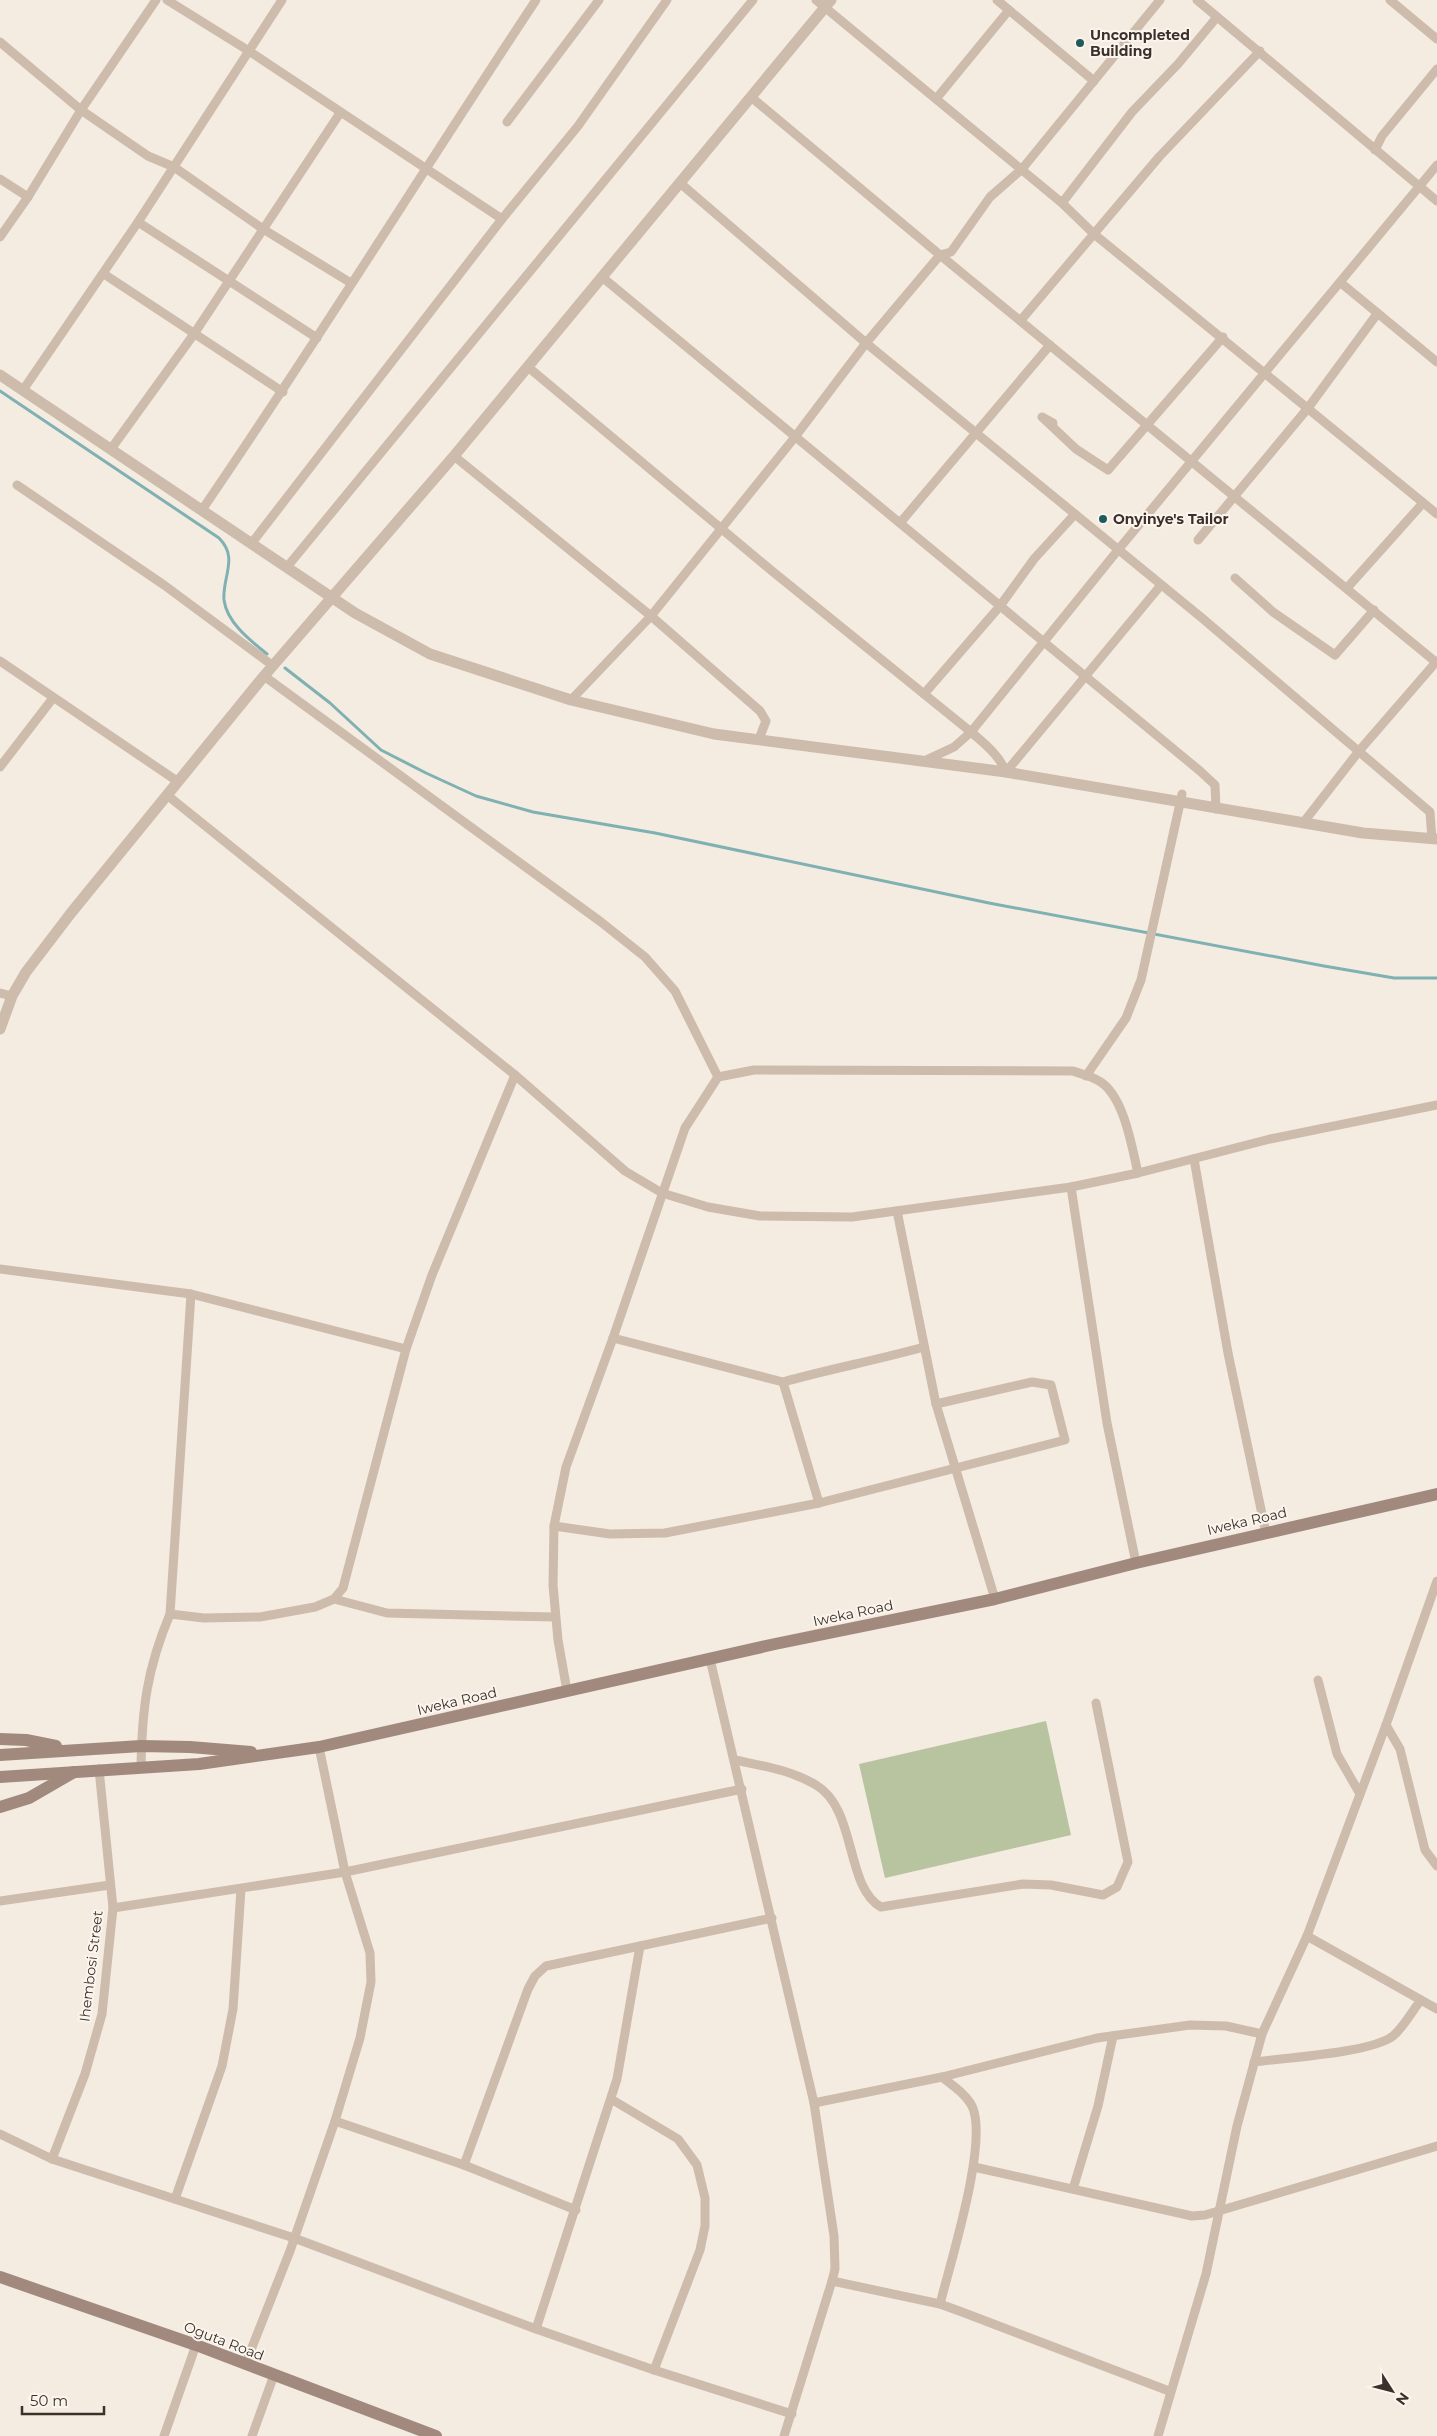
<svg xmlns="http://www.w3.org/2000/svg" width="1437" height="2436" viewBox="0 0 1437 2436" font-family="Montserrat,sans-serif">
<style>
.green{fill:#b8c4a0}
.lines{fill:none;stroke-linecap:round;stroke-linejoin:round}
.stream{stroke:#7fb0b2;stroke-width:3}
.minor{stroke:#cdbbac;stroke-width:9}
.tertiary{stroke:#cdbbac;stroke-width:11}
.secondary{stroke:#a18a7d;stroke-width:12}
.poi-dot{fill:#1f5a5e;stroke:#fbf5ee;stroke-width:2}
.labels{text-anchor:middle;stroke-width:4;stroke-linejoin:round;paint-order:stroke}
.poi-label{font-size:14px;font-weight:bold;fill:#3b302b;stroke:#fbf5ee;text-anchor:start}
.street-label{font-size:14px;fill:#3b302b;stroke:#fbf5ee}
</style>
<rect width="100%" height="100%" fill="#f4ebe1"/>
<polygon class="green" points="1046,1721 1071,1835 885,1878 859,1764"/>
<g class="lines">
<g class="stream">
<path d="M0,391L219,538C239,558 222,577 224,600C227,623 251,641 267,654"/>
<polyline points="285,668 330,703 381,750 426,773 476,796 533,812 655,833 989,903 1324,966 1394,978 1437,978"/>
</g>
<g class="minor">
<polyline points="167,0 249,51 502,219"/>
<polyline points="816,0 1062,203 1094,234 1437,514"/>
<polyline points="997,0 1094,81"/>
<polyline points="1197,0 1437,201"/>
<polyline points="1390,0 1437,39"/>
<polyline points="0,42 81,110 148,156 174,167 263,229 351,283"/>
<polyline points="751,97 940,255 1437,663"/>
<polyline points="936,99 1009,10"/>
<polyline points="507,122 599,0"/>
<polyline points="1375,150 1382,136 1437,69"/>
<polyline points="0,179 28,197"/>
<polyline points="680,183 866,343 1202,618 1430,812 1432,839"/>
<polyline points="1062,203 1132,112 1178,64 1217,17"/>
<polyline points="138,222 317,338"/>
<polyline points="0,237 28,197 81,110 156,0"/>
<polyline points="104,274 283,392"/>
<polyline points="602,277 1200,771 1215,785 1216,809"/>
<polyline points="1341,283 1437,362"/>
<polyline points="1021,320 1159,157 1260,51"/>
<path d="M528,367L772,571L971,732C985,744 999,755 1006,772L1161,585"/>
<polyline points="23,390 138,222 282,0"/>
<polyline points="1053,423 1042,417 1076,449 1108,470 1223,337"/>
<polyline points="111,449 194,334 340,113"/>
<polyline points="454,456 651,616 760,711 766,721 759,739"/>
<polyline points="17,485 164,585 272,665"/>
<path d="M202,510C317,342 424,169 536,0"/>
<polyline points="900,523 1050,345"/>
<polyline points="1198,540 1308,408 1377,314"/>
<polyline points="251,544 502,219 578,126 667,0"/>
<polyline points="287,567 753,0"/>
<polyline points="1235,578 1273,612 1335,655 1374,610"/>
<polyline points="1347,588 1423,503"/>
<polyline points="0,661 177,781"/>
<polyline points="264,676 601,922 645,957 675,991 718,1077"/>
<polyline points="924,694 1000,606 1034,559 1075,514"/>
<polyline points="571,700 651,616 795,437 866,343 940,255 951,252 990,197 1022,169 1160,0"/>
<polyline points="924,761 954,747 971,732 1118,550 1437,165"/>
<polyline points="0,767 53,698"/>
<polyline points="167,795 515,1075 625,1171 662,1193 708,1207 760,1216 852,1217 1071,1187 1138,1173 1270,1139 1437,1105"/>
<polyline points="1303,823 1359,751 1437,661"/>
<polyline points="0,993 12,996"/>
<polyline points="1086,1076 1126,1018 1141,980 1182,794"/>
<polyline points="1194,1159 1228,1353 1266,1533"/>
<polyline points="1071,1187 1107,1423 1136,1563"/>
<polyline points="897,1211 936,1404 995,1599"/>
<polyline points="0,1269 191,1294 406,1349 432,1275 515,1075"/>
<polyline points="613,1338 783,1382 819,1503"/>
<path d="M783,1382C830,1369 877,1360 924,1347"/>
<polyline points="554,1526 610,1534 665,1533 819,1503 1065,1440 1051,1385 1032,1382 936,1404"/>
<polyline points="334,1599 387,1613 555,1617"/>
<polyline points="170,1614 204,1618 260,1617 315,1607 334,1599 343,1588 406,1349"/>
<polyline points="710,1659 814,2103 834,2236 835,2269 832,2281 784,2436"/>
<polyline points="1318,1680 1337,1754 1360,1794"/>
<path d="M567,1691L558,1640L553,1585L554,1526L566,1467L613,1338L685,1128L718,1077L754,1070L1073,1071C1081,1074 1091,1076 1099,1081C1124,1095 1132,1148 1138,1173"/>
<polyline points="1386,1725 1400,1749 1425,1850 1437,1866"/>
<path d="M735,1760C763,1766 791,1770 816,1785C857,1809 845,1887 881,1907L1023,1884L1051,1885L1103,1895L1117,1887L1128,1862L1096,1703"/>
<path d="M141,1767C142,1708 147,1669 170,1614L191,1294"/>
<polyline points="0,1901 110,1885"/>
<polyline points="113,1908 345,1872 742,1789"/>
<polyline points="1307,1936 1386,1725 1437,1581"/>
<path d="M1254,2062C1284,2058 1371,2053 1393,2036C1404,2027 1412,2011 1421,2000"/>
<polyline points="611,2099 678,2139 697,2165 705,2198 705,2226 700,2250 654,2370"/>
<polyline points="814,2103 942,2077 1097,2038 1190,2025 1226,2026 1262,2034"/>
<polyline points="335,2121 464,2165 576,2210"/>
<polyline points="0,2134 52,2159 294,2238 536,2329 654,2370 792,2414"/>
<polyline points="52,2159 85,2074 102,2014 113,1908 99,1769"/>
<polyline points="464,2165 528,1989 535,1976 546,1966 772,1918"/>
<polyline points="974,2167 1192,2216 1205,2215 1437,2146"/>
<polyline points="1073,2189 1098,2106 1113,2036"/>
<polyline points="175,2199 222,2066 233,2009 241,1889"/>
<polyline points="832,2281 940,2304 962,2312 1169,2391"/>
<path d="M940,2304C950,2264 989,2141 972,2106C966,2094 953,2086 942,2077"/>
<polyline points="536,2329 617,2079 640,1946"/>
<polyline points="245,2365 290,2251 335,2121 360,2038 371,1982 370,1953 345,1872 319,1747"/>
<polyline points="164,2436 196,2345"/>
<polyline points="252,2436 274,2375"/>
<polyline points="1158,2436 1206,2274 1237,2126 1262,2034 1307,1936 1437,2009"/>
</g>
<g class="tertiary">
<polyline points="0,375 355,613 430,654 571,700 714,734 1006,772 1363,833 1437,839"/>
<polyline points="0,1029 12,996 26,972 71,913 264,676 454,456 831,0"/>
</g>
<g class="secondary">
<polyline points="0,1739 26,1740 56,1746"/>
<polyline points="0,1755 141,1746 190,1747 251,1752"/>
<polyline points="0,1777 199,1764 319,1747 775,1644 995,1599 1136,1563 1437,1494"/>
<polyline points="0,1807 29,1798 74,1772"/>
<polyline points="0,2277 196,2345 436,2436"/>
</g>
</g>
<g class="poi-dot">
<circle cx="1080" cy="43" r="5"/>
<circle cx="1103" cy="519" r="5"/>
</g>
<g class="labels">
<g class="poi-label">
<text x="1090" y="40">Uncompleted<tspan x="1090" dy="16">Building</tspan></text>
<text x="1113" y="524">Onyinye's Tailor</text>
</g>
<g class="street-label">
<text transform="translate(1247 1521) rotate(-13)" y="5">Iweka Road</text>
<text transform="translate(853 1613) rotate(-12)" y="5">Iweka Road</text>
<text transform="translate(457 1701) rotate(-13)" y="5">Iweka Road</text>
<text transform="translate(91 1966) rotate(-83)" y="5">Ihembosi Street</text>
<text transform="translate(224 2341) rotate(21)" y="5">Oguta Road</text>
</g>
</g>
<g transform="translate(1392 2391) rotate(126)" stroke="#fbf5ee" stroke-width="4" paint-order="stroke">
<path d="M0-4L9 19L0 12L-9 19Z" fill="#3b302b"/>
<text y="-8" font-size="14" font-weight="bold" text-anchor="middle" fill="#3b302b">N</text>
</g>
<path d="M22 2406v8h82v-8" fill="none" stroke="#3b302b" stroke-width="2.5"/>
<text x="30" y="2406" font-size="15" fill="#3b302b" stroke="#fbf5ee" stroke-width="4" paint-order="stroke">50 m</text>
</svg>
